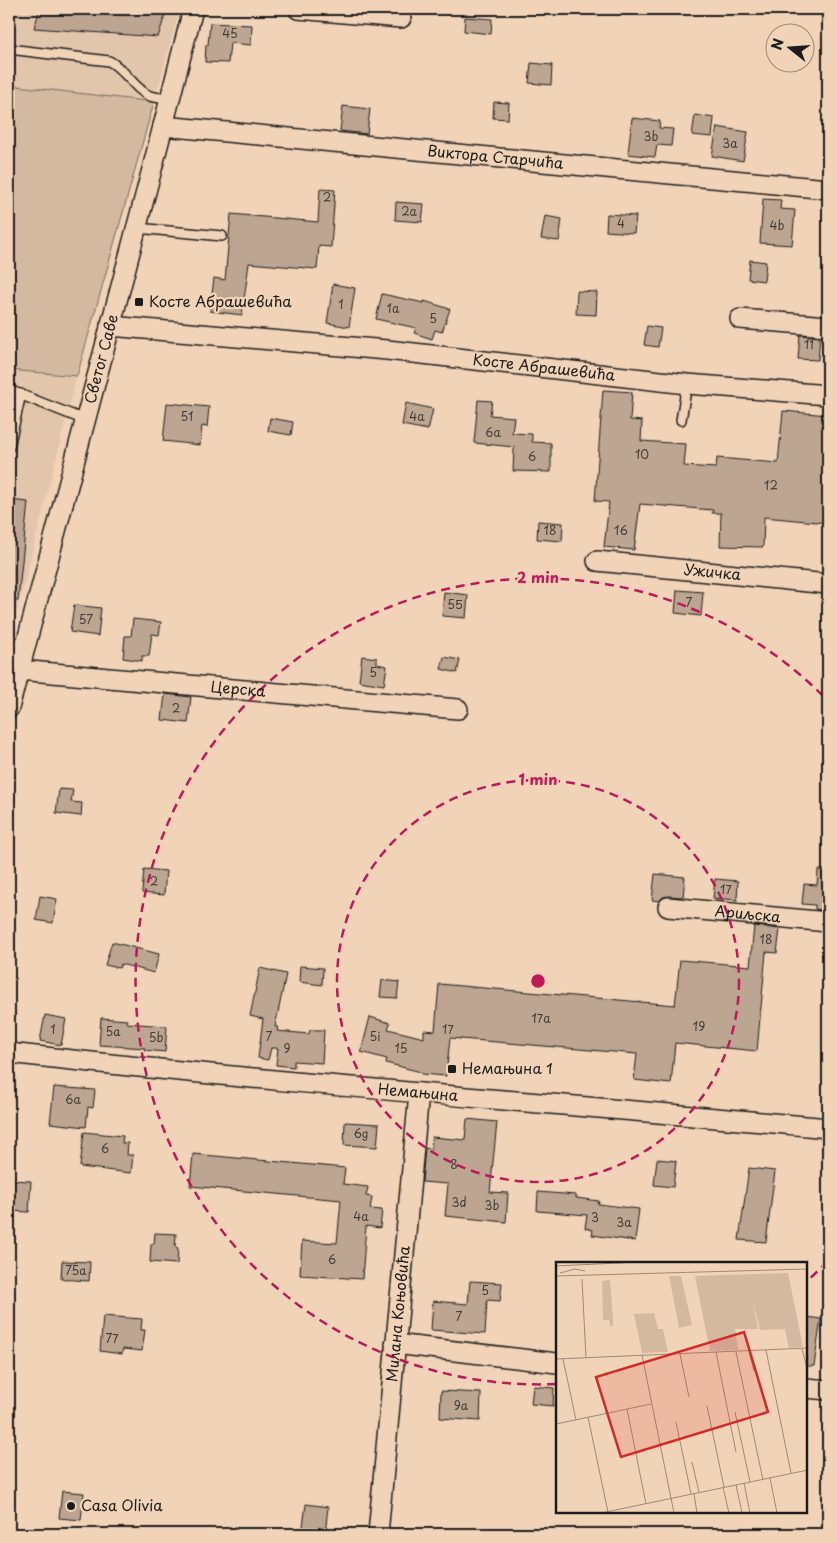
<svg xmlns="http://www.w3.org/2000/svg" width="837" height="1543" viewBox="0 0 837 1543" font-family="'Playpen Sans',sans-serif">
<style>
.built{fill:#e1c6ac}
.green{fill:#d2b9a0;stroke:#776a5e}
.building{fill:#bca691;stroke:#1c1c1c}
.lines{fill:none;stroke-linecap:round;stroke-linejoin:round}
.lane-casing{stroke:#1c1c1c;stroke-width:12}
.street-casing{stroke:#1c1c1c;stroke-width:22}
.lane{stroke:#f1d4b7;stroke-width:9}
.street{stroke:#f1d4b7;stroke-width:19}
.ring{fill:none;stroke:#c2185b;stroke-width:2.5;stroke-dasharray:9 6}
.poi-dot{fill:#1c1c1c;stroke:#f1d4b7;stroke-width:2}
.labels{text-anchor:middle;stroke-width:4.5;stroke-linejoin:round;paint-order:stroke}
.number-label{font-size:12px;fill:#443e39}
.street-label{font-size:15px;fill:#1c1c1c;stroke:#f1d4b7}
.poi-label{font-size:15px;fill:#1c1c1c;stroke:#f1d4b7;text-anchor:start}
.inset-road{fill:none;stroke:#9c8a79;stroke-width:1}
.view{fill:#d62828;fill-opacity:0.15;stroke:#d62828;stroke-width:2.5}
.inset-edge{fill:none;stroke:#1c1c1c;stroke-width:2.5}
.centre{fill:#c2185b;stroke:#f1d4b7;stroke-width:2.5}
.ring-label{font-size:15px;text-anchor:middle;font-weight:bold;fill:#c2185b;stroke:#f1d4b7;stroke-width:4.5;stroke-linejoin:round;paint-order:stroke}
</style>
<rect width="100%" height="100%" fill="#f1d4b7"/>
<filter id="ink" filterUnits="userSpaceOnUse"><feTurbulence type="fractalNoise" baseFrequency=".02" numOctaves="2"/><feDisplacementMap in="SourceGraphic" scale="10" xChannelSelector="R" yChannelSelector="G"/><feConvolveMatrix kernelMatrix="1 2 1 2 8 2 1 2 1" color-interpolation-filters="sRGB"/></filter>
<g filter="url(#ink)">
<g class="built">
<polygon points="9,9 180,9 154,102 9,85"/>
<polygon points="9,370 77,376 9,643"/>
</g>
<polygon class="green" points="9,85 154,102 77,376 9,370"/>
<g class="building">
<polygon points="40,9 167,9 158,37 34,28"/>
<polygon points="465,17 492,19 491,34 464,31"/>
<polygon points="210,23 252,25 251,45 230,43 228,63 205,62 206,45 208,45"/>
<polygon points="531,63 552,65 551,85 529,83"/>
<polygon points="494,102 509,103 508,119 493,118"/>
<polygon points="343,106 370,109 367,134 340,131"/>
<polygon points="695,115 714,118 712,137 692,135"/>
<polygon points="632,118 660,121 659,128 673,129 671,146 657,145 655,157 628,154"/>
<polygon points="717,127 748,132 743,161 712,156"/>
<polygon points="320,189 335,190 331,247 319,246 317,269 249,263 242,315 210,311 214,278 225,280 231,214 318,222"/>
<polygon points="763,199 781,200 780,209 795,210 792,245 760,243"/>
<polygon points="396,202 424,204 422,222 395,220"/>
<polygon points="607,214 636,216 634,233 606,231"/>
<polygon points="545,216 562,219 559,241 541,239"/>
<polygon points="750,260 766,262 764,281 748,279"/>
<polygon points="333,284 355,288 349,327 327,323"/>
<polygon points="577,291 597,292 596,315 576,314"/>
<polygon points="382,294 424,303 424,301 450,309 442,332 435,330 432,339 414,333 416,328 376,319"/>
<polygon points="647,326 661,328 658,347 644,345"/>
<polygon points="800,335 820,337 818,360 798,359"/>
<polygon points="603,390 632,392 630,420 642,421 641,441 686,444 684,466 716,468 717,458 778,463 783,411 828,415 827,523 764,517 763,547 720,546 721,513 712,513 713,510 640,504 634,550 604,547 609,502 595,501"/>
<polygon points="478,400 492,401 490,415 514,417 512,433 532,434 532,442 551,443 551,472 513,471 514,447 474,443"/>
<polygon points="167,403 209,407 207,427 202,426 200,445 163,441"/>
<polygon points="406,403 433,409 428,430 402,425"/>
<polygon points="270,418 293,422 291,435 268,431"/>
<polygon points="9,500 28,502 18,601 9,601"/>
<polygon points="538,521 563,523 562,541 537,539"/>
<polygon points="677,590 703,592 701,616 675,613"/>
<polygon points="444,592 468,595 466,618 442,616"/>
<polygon points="74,605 101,608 98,636 70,632"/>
<polygon points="133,619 161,622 159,635 152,634 149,656 142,656 142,661 123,658 125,636 131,636"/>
<polygon points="362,656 377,658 377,664 387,666 384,685 359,681"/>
<polygon points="444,657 460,660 457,673 441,669"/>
<polygon points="165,694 191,697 188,723 162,720"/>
<polygon points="59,789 73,790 71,802 82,803 81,816 56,813"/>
<polygon points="144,869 166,871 164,895 142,893"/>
<polygon points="818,870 828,870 828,911 815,909 815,905 802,904 804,884 817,885"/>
<polygon points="655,874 685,877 683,897 669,896 663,897 659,901 652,900"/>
<polygon points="715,879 738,881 737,900 713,898"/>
<polygon points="40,896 57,899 53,923 36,920"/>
<polygon points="754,926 780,929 777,953 766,952 757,1051 675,1043 671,1084 634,1080 637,1054 450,1038 446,1076 421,1074 421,1072 386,1063 387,1059 361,1052 370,1017 390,1023 388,1029 424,1038 424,1030 435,1031 439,984 675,1005 680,960 750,966"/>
<polygon points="112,942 159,954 154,973 121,964 119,968 105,965"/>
<polygon points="300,966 323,968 322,985 299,982"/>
<polygon points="260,968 286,974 275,1027 278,1027 277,1031 309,1034 310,1030 324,1030 322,1063 294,1061 294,1067 276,1065 278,1048 271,1048 268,1060 258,1058 263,1019 250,1016"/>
<polygon points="382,980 399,982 397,998 380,997"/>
<polygon points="45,1015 66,1019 61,1045 40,1041"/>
<polygon points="101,1018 127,1020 126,1023 167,1026 165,1052 144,1050 145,1048 99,1045"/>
<polygon points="54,1087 95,1090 93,1108 88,1107 86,1127 50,1123"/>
<polygon points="467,1119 497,1122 490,1192 508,1193 506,1222 445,1216 448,1184 422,1182 425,1148 431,1149 432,1137 465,1140"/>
<polygon points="345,1122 379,1124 377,1147 344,1145"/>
<polygon points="84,1132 123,1136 122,1143 128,1143 127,1155 133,1155 131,1173 80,1167"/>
<polygon points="193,1154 345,1168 343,1184 368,1187 366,1196 372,1197 370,1209 382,1210 380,1228 366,1226 362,1279 300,1275 302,1241 337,1243 341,1200 190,1186"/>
<polygon points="657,1159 676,1161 673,1187 654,1185"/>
<polygon points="749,1168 775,1171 766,1242 739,1240"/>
<polygon points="9,1180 31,1181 29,1212 9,1211"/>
<polygon points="538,1192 576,1195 576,1198 599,1201 598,1204 639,1209 635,1241 592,1235 593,1230 585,1228 587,1215 537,1211"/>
<polygon points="155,1233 176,1234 175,1247 178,1248 177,1264 150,1262 151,1244 154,1244"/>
<polygon points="62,1261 90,1262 89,1281 61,1279"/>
<polygon points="470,1281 502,1283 500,1301 487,1300 485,1334 431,1330 433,1301 468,1304"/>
<polygon points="103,1316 142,1319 141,1330 145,1330 142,1351 123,1349 122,1354 100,1351"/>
<polygon points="806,1317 821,1319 814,1366 806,1366"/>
<polygon points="533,1386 554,1388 553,1406 531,1404"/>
<polygon points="441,1391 481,1393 480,1421 440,1418"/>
<polygon points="62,1491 84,1493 81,1520 59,1518"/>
<polygon points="306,1504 328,1507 325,1534 302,1534"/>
</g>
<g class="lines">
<defs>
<g id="lane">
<path d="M9,49L109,61C126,70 135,90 150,96C156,98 164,98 170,99"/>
<polyline points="137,228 222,236"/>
<polyline points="9,390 85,420"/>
<polyline points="681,420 687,384"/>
<polyline points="9,447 21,394"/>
<polyline points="9,642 26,644"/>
</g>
<g id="street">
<polyline points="298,9 401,18"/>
<path id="s1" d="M163,126L828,189"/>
<polyline points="740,319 828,326"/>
<path id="s2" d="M110,326L387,350L687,384L828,395"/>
<path id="s3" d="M597,561L828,584"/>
<path id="s4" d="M19,670L458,709"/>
<path id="s5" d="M9,708L151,173L193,9"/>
<path id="s6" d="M668,907L828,922"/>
<path id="s7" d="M9,1053C281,1084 555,1103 828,1128"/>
<polyline points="395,1344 557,1363"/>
<polyline points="806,1388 828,1390"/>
<path id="s8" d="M378,1534L419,1093"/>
</g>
</defs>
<use href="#lane" class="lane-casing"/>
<use href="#street" class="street-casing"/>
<use href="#lane" class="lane"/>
<use href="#street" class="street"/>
</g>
</g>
<g class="ring">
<circle cx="538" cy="981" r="201"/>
<path d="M828 1261A403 403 0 0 1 808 1280M556 1384A403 403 0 1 1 828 701"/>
</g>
<g class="poi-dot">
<rect x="134" y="297" width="10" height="10" rx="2.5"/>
<rect x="447" y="1064" width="10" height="10" rx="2.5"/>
<circle cx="71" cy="1506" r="5"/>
</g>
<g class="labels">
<g class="number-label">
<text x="230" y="38">45</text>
<text x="651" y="141">3b</text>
<text x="730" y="148">3a</text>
<text x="327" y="202">2</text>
<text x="409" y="216">2a</text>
<text x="621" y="228">4</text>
<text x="777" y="230">4b</text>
<text x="341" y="309">1</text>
<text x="393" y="313">1a</text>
<text x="433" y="323">5</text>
<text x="809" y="349">11</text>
<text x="187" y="421">51</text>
<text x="417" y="421">4a</text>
<text x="493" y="437">6a</text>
<text x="642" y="459">10</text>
<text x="532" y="461">6</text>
<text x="771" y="490">12</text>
<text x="550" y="535">18</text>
<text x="621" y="535">16</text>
<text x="689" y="607">7</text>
<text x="455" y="609">55</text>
<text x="86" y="624">57</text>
<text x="373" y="677">5</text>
<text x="176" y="713">2</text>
<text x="154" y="886">2</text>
<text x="726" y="894">17</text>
<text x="766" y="944">18</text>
<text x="541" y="1023">17a</text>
<text x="699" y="1031">19</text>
<text x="53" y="1034">1</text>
<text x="448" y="1034">17</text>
<text x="113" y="1036">5a</text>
<text x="269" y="1041">7</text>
<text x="375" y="1041">5i</text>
<text x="156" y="1042">5b</text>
<text x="287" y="1053">9</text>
<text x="401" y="1053">15</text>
<text x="73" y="1104">6a</text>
<text x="361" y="1138">6g</text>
<text x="105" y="1153">6</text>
<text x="454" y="1169">8</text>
<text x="459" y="1207">3d</text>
<text x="492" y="1210">3b</text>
<text x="361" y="1221">4a</text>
<text x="595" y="1222">3</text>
<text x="624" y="1227">3a</text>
<text x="332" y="1264">6</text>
<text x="76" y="1275">75a</text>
<text x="485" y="1295">5</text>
<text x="459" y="1321">7</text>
<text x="112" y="1343">77</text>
<text x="461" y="1410">9a</text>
</g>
<g class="street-label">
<text dy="5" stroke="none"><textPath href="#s1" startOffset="334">Виктора Старчића</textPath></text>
<text dy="5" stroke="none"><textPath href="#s5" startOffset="361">Светог Саве</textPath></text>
<text dy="5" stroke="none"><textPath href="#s2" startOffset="436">Косте Абрашевића</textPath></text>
<text dy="5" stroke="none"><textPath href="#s3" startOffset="116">Ужичка</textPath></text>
<text dy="5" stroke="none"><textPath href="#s4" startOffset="220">Церска</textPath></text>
<text dy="5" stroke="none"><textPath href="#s6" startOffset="80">Ариљска</textPath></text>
<text dy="5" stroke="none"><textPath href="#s7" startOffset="411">Немањина</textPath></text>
<text dy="5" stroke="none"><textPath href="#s8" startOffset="221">Милана Коњовића</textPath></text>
</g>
<g class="poi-label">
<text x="149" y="307">Косте Абрашевића</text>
<text x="462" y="1074">Немањина 1</text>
<text x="81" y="1511">Casa Olivia</text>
</g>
</g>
<g transform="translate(556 1262)">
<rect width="251" height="251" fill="#f1d4b7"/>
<path d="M232,11L247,85L233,86L229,67L204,68L197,40L202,67H179L182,88L154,89L139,14ZM113,14H125L136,63L123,66ZM54,18L57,57V64H54L53,58H47L46,19ZM98,51L102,67H107L112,90L86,91L78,52Z" fill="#d2b9a0"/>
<path class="inset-road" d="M0,4L83,0M4,11L19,7L29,9M0,14L252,7M26,17L30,96M246,87L252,110M210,88L235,211M193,89L198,109M160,90L180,190M180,90L207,218M124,92L133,135M86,93L118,251M0,97L252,86M7,97L20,158M151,144L168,225M71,147L90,242M179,150L194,220M32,155L52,250M120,160L135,232M0,162L95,142M136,200L143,230M214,216L221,251M188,221L194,251M180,223L186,251M167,225L173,251M138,232L141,251M45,251L252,208"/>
<path class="view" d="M188,70L212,150L65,195L40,115Z"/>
<rect width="251" height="251" class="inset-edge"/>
</g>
<circle cx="538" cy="981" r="8" class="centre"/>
<g class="ring-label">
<text x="538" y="583">2 min</text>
<text x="538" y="785">1 min</text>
</g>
<rect width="837" height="1543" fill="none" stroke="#f1d4b7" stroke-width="30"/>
<rect x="15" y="15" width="807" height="1513" fill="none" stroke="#1c1c1c" stroke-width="2" filter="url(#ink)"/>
<g transform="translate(790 48) rotate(287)"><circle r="24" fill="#f1d4b7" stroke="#9c8a79"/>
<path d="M0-4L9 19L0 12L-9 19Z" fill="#1c1c1c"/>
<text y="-8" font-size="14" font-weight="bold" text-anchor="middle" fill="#1c1c1c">N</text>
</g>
</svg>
